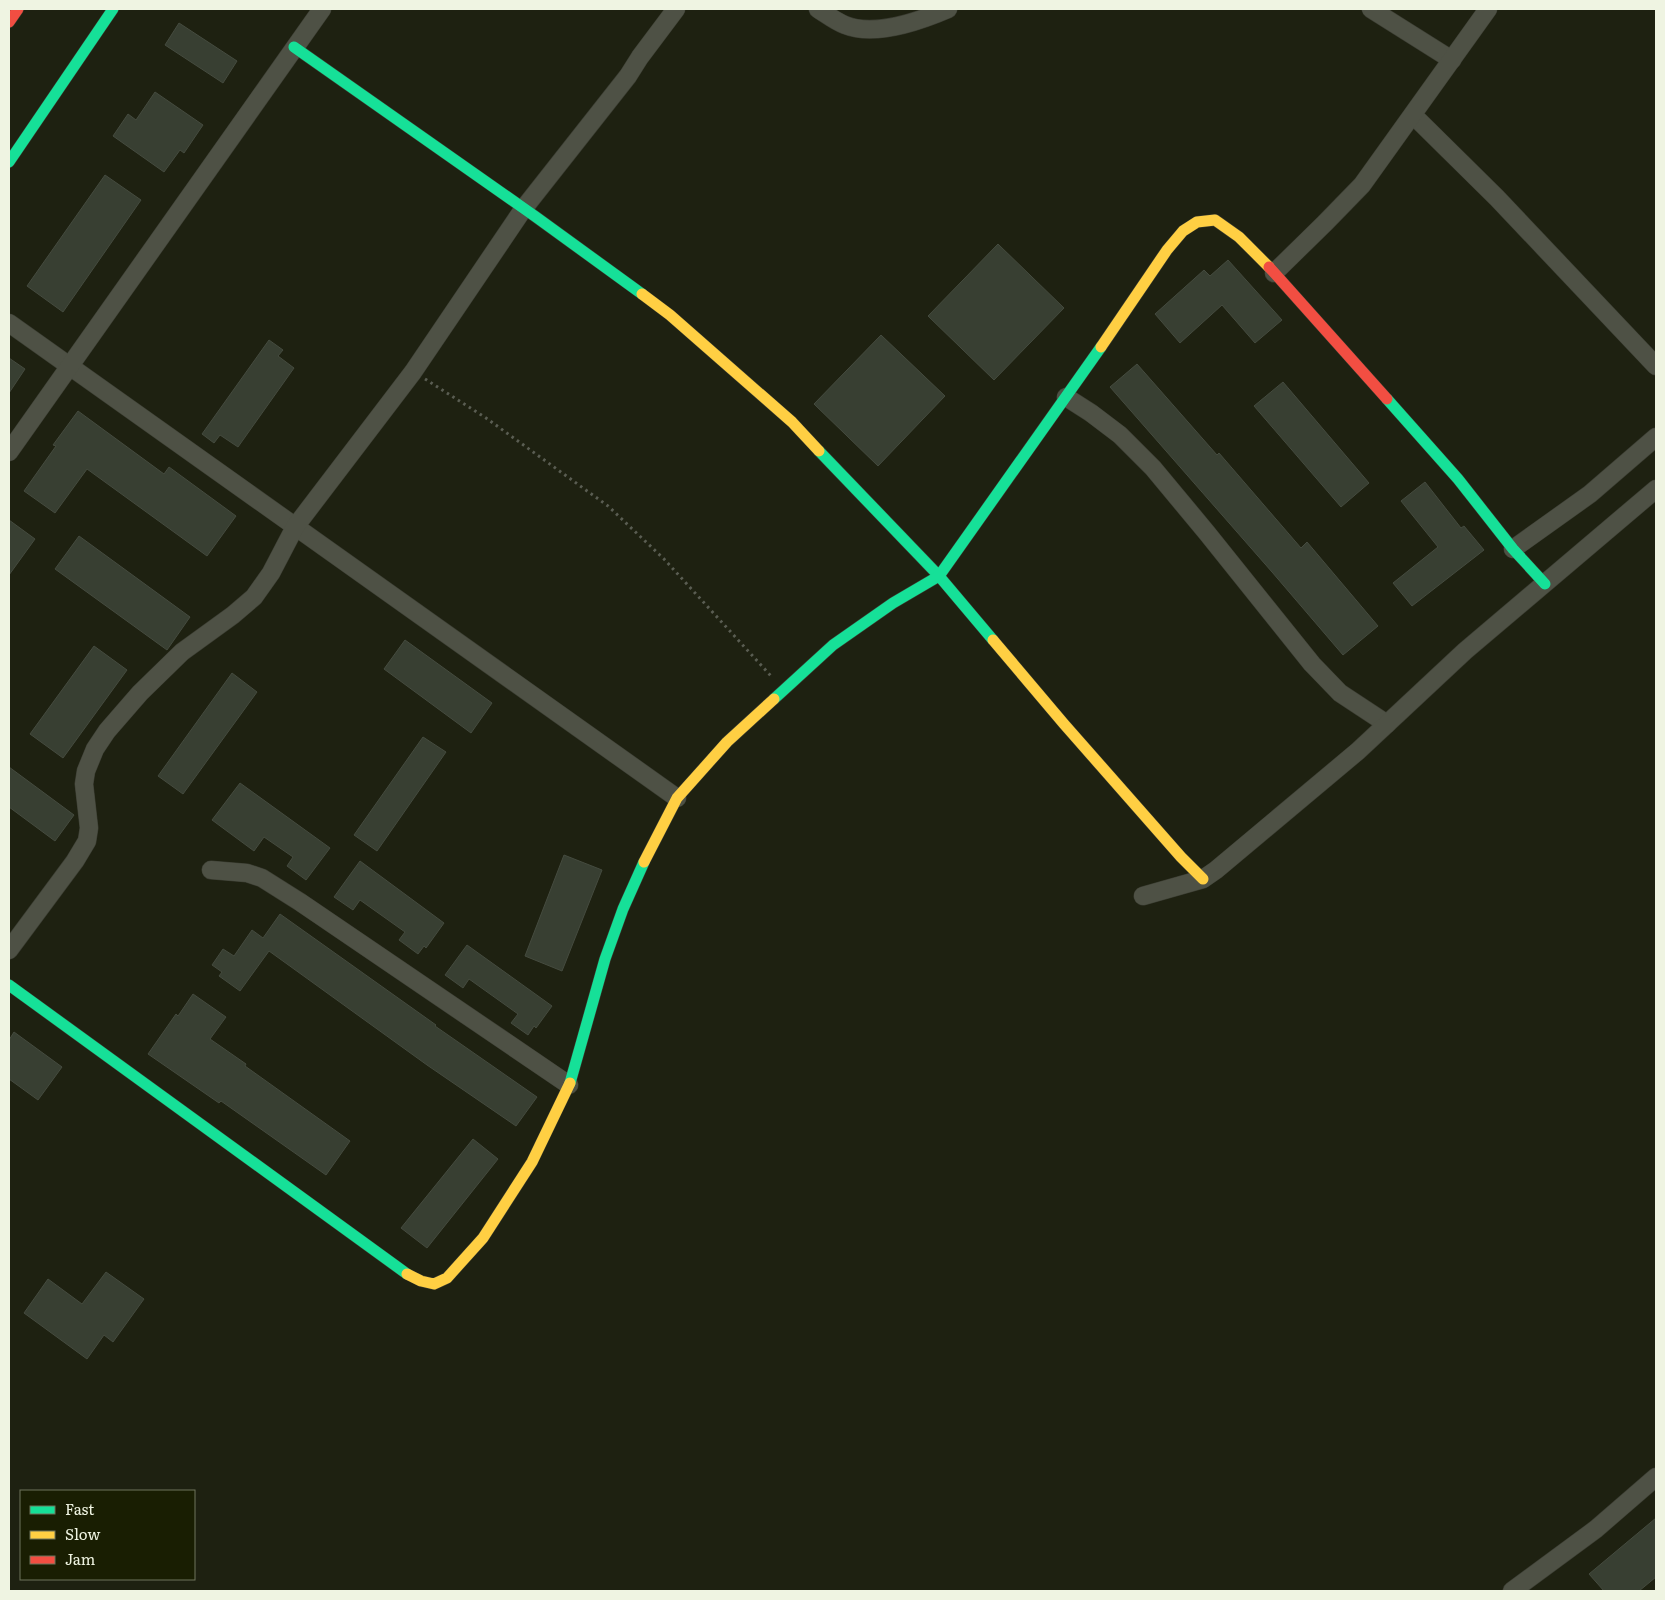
<svg xmlns="http://www.w3.org/2000/svg" width="1665" height="1600" viewBox="0 0 1665 1600" font-family="Literata,serif">
<style>
.building{fill:#383f32;stroke:#454b3f}
.lines{fill:none;stroke-linecap:round;stroke-linejoin:round}
.street-casing{stroke:#3b3d32;stroke-width:19}
.fast-casing{stroke:#3b3d32;stroke-width:12}
.slow-casing{stroke:#3b3d32;stroke-width:12}
.jam-casing{stroke:#3b3d32;stroke-width:12}
.path{stroke:#5a5d52;stroke-width:3;stroke-dasharray:2.5 4;stroke-linecap:butt}
.street{stroke:#4e5145;stroke-width:18}
.fast{stroke:#16e098;stroke-width:11}
.slow{stroke:#ffcf43;stroke-width:11}
.jam{stroke:#f24e42;stroke-width:11}
</style>
<rect width="100%" height="100%" fill="#1e2111"/>
<g class="building">
<polygon points="179,23 237,61 223,83 165,45"/>
<polygon points="155,92 203,125 184,153 180,150 164,172 113,136 128,114 136,120"/>
<polygon points="105,175 141,200 63,312 27,286"/>
<polygon points="998,244 1064,308 994,380 928,316"/>
<polygon points="1228,260 1282,320 1255,343 1222,305 1180,343 1155,314 1204,270 1210,276"/>
<polygon points="881,335 945,396 878,466 814,404"/>
<polygon points="269,340 283,350 278,356 294,368 238,447 220,435 214,443 202,434"/>
<polygon points="9,358 25,369 9,393"/>
<polygon points="1137,364 1217,455 1219,453 1301,548 1307,542 1378,626 1343,655 1272,572 1110,387"/>
<polygon points="1283,382 1369,483 1341,507 1254,406"/>
<polygon points="78,411 164,474 169,467 236,516 207,556 87,469 55,513 24,491 56,446 53,445"/>
<polygon points="1425,482 1461,528 1464,526 1484,550 1412,606 1393,583 1438,547 1401,501"/>
<polygon points="9,520 35,539 9,575"/>
<polygon points="79,536 190,617 167,650 55,569"/>
<polygon points="405,640 492,703 471,733 384,669"/>
<polygon points="94,646 127,670 63,758 30,734"/>
<polygon points="232,673 257,692 183,794 158,776"/>
<polygon points="423,737 446,752 377,851 354,835"/>
<polygon points="9,767 74,815 55,841 9,807"/>
<polygon points="240,783 330,848 306,880 287,866 293,857 264,837 254,851 212,820"/>
<polygon points="564,855 602,870 562,971 525,956"/>
<polygon points="360,861 444,923 426,948 424,946 418,954 399,940 405,932 360,900 353,910 334,897"/>
<polygon points="280,914 436,1025 435,1026 537,1097 516,1126 427,1065 269,951 240,991 219,976 222,972 212,965 223,949 234,956 252,930 263,938"/>
<polygon points="467,945 552,1006 536,1028 534,1026 528,1035 511,1023 518,1014 469,979 463,988 445,975"/>
<polygon points="193,994 226,1017 210,1039 246,1064 245,1066 350,1141 326,1175 221,1101 219,1103 148,1054 176,1014 178,1016"/>
<polygon points="14,1032 62,1067 38,1100 9,1079 9,1040"/>
<polygon points="473,1139 498,1159 427,1248 401,1228"/>
<polygon points="106,1272 144,1299 113,1342 104,1335 87,1359 24,1313 48,1279 82,1304"/>
<polygon points="1656,1518 1656,1577 1639,1591 1604,1591 1589,1574"/>
</g>
<g class="lines">
<defs>
<g id="street">
<path d="M818,9C826,14 835,21 845,25C874,37 920,21 948,9"/>
<polyline points="1371,9 1452,60"/>
<polyline points="1413,115 1497,198 1656,366"/>
<polyline points="1274,273 1325,223 1362,185 1488,9"/>
<polyline points="9,323 677,798"/>
<polyline points="1066,397 1091,413 1120,435 1153,468 1207,533 1312,664 1340,693 1387,724"/>
<polyline points="9,452 322,9"/>
<polyline points="1513,549 1590,494 1656,437"/>
<polyline points="211,870 247,873 262,878 300,902 569,1085"/>
<polyline points="1143,896 1203,879 1216,870 1358,751 1465,651 1656,489"/>
<polyline points="9,950 75,861 87,841 89,828 84,784 86,771 95,749 107,731 140,693 182,652 233,615 254,597 271,573 295,527 413,372 524,208 628,76 640,57 676,9"/>
<polyline points="1512,1591 1596,1529 1656,1477"/>
</g>
<g id="fast">
<polyline points="294,47 536,217 642,294"/>
<polyline points="9,162 113,9"/>
<polyline points="1387,399 1458,479 1513,549 1545,584"/>
<polyline points="819,451 939,576 993,640"/>
<polyline points="774,699 833,645 893,603 939,576 1101,347"/>
<polyline points="9,985 407,1274"/>
<polyline points="570,1083 605,959 623,909 644,862"/>
</g>
<g id="slow">
<polyline points="642,294 670,315 792,422 819,451"/>
<polyline points="1101,347 1167,250 1183,231 1197,222 1215,220 1239,237 1269,267"/>
<polyline points="993,640 1064,724 1181,857 1203,879"/>
<polyline points="644,862 677,798 727,742 774,699"/>
<polyline points="407,1274 421,1281 434,1284 447,1278 483,1238 532,1162 570,1083"/>
</g>
<g id="jam">
<polyline points="9,22 18,9"/>
<polyline points="1269,267 1387,399"/>
</g>
</defs>
<use href="#street" class="street-casing"/>
<use href="#fast" class="fast-casing"/>
<use href="#slow" class="slow-casing"/>
<use href="#jam" class="jam-casing"/>
<polyline class="path" points="425,379 486,418 608,506 664,559 771,676"/>
<use href="#street" class="street"/>
<use href="#fast" class="fast"/>
<use href="#slow" class="slow"/>
<use href="#jam" class="jam"/>
</g>
<rect width="1665" height="1600" fill="none" stroke="#eff4e2" stroke-width="20"/>
<rect x="20" y="1490" width="175" height="90" fill="#191e02" stroke="#6f745c"/>
<rect x="30" y="1506" width="25" height="8" fill="#16e098" stroke="#6f745c"/>
<text x="65" y="1515" font-size="15" fill="#eff4e2">Fast</text>
<rect x="30" y="1531" width="25" height="8" fill="#ffcf43" stroke="#6f745c"/>
<text x="65" y="1540" font-size="15" fill="#eff4e2">Slow</text>
<rect x="30" y="1556" width="25" height="8" fill="#f24e42" stroke="#6f745c"/>
<text x="65" y="1565" font-size="15" fill="#eff4e2">Jam</text>
</svg>
